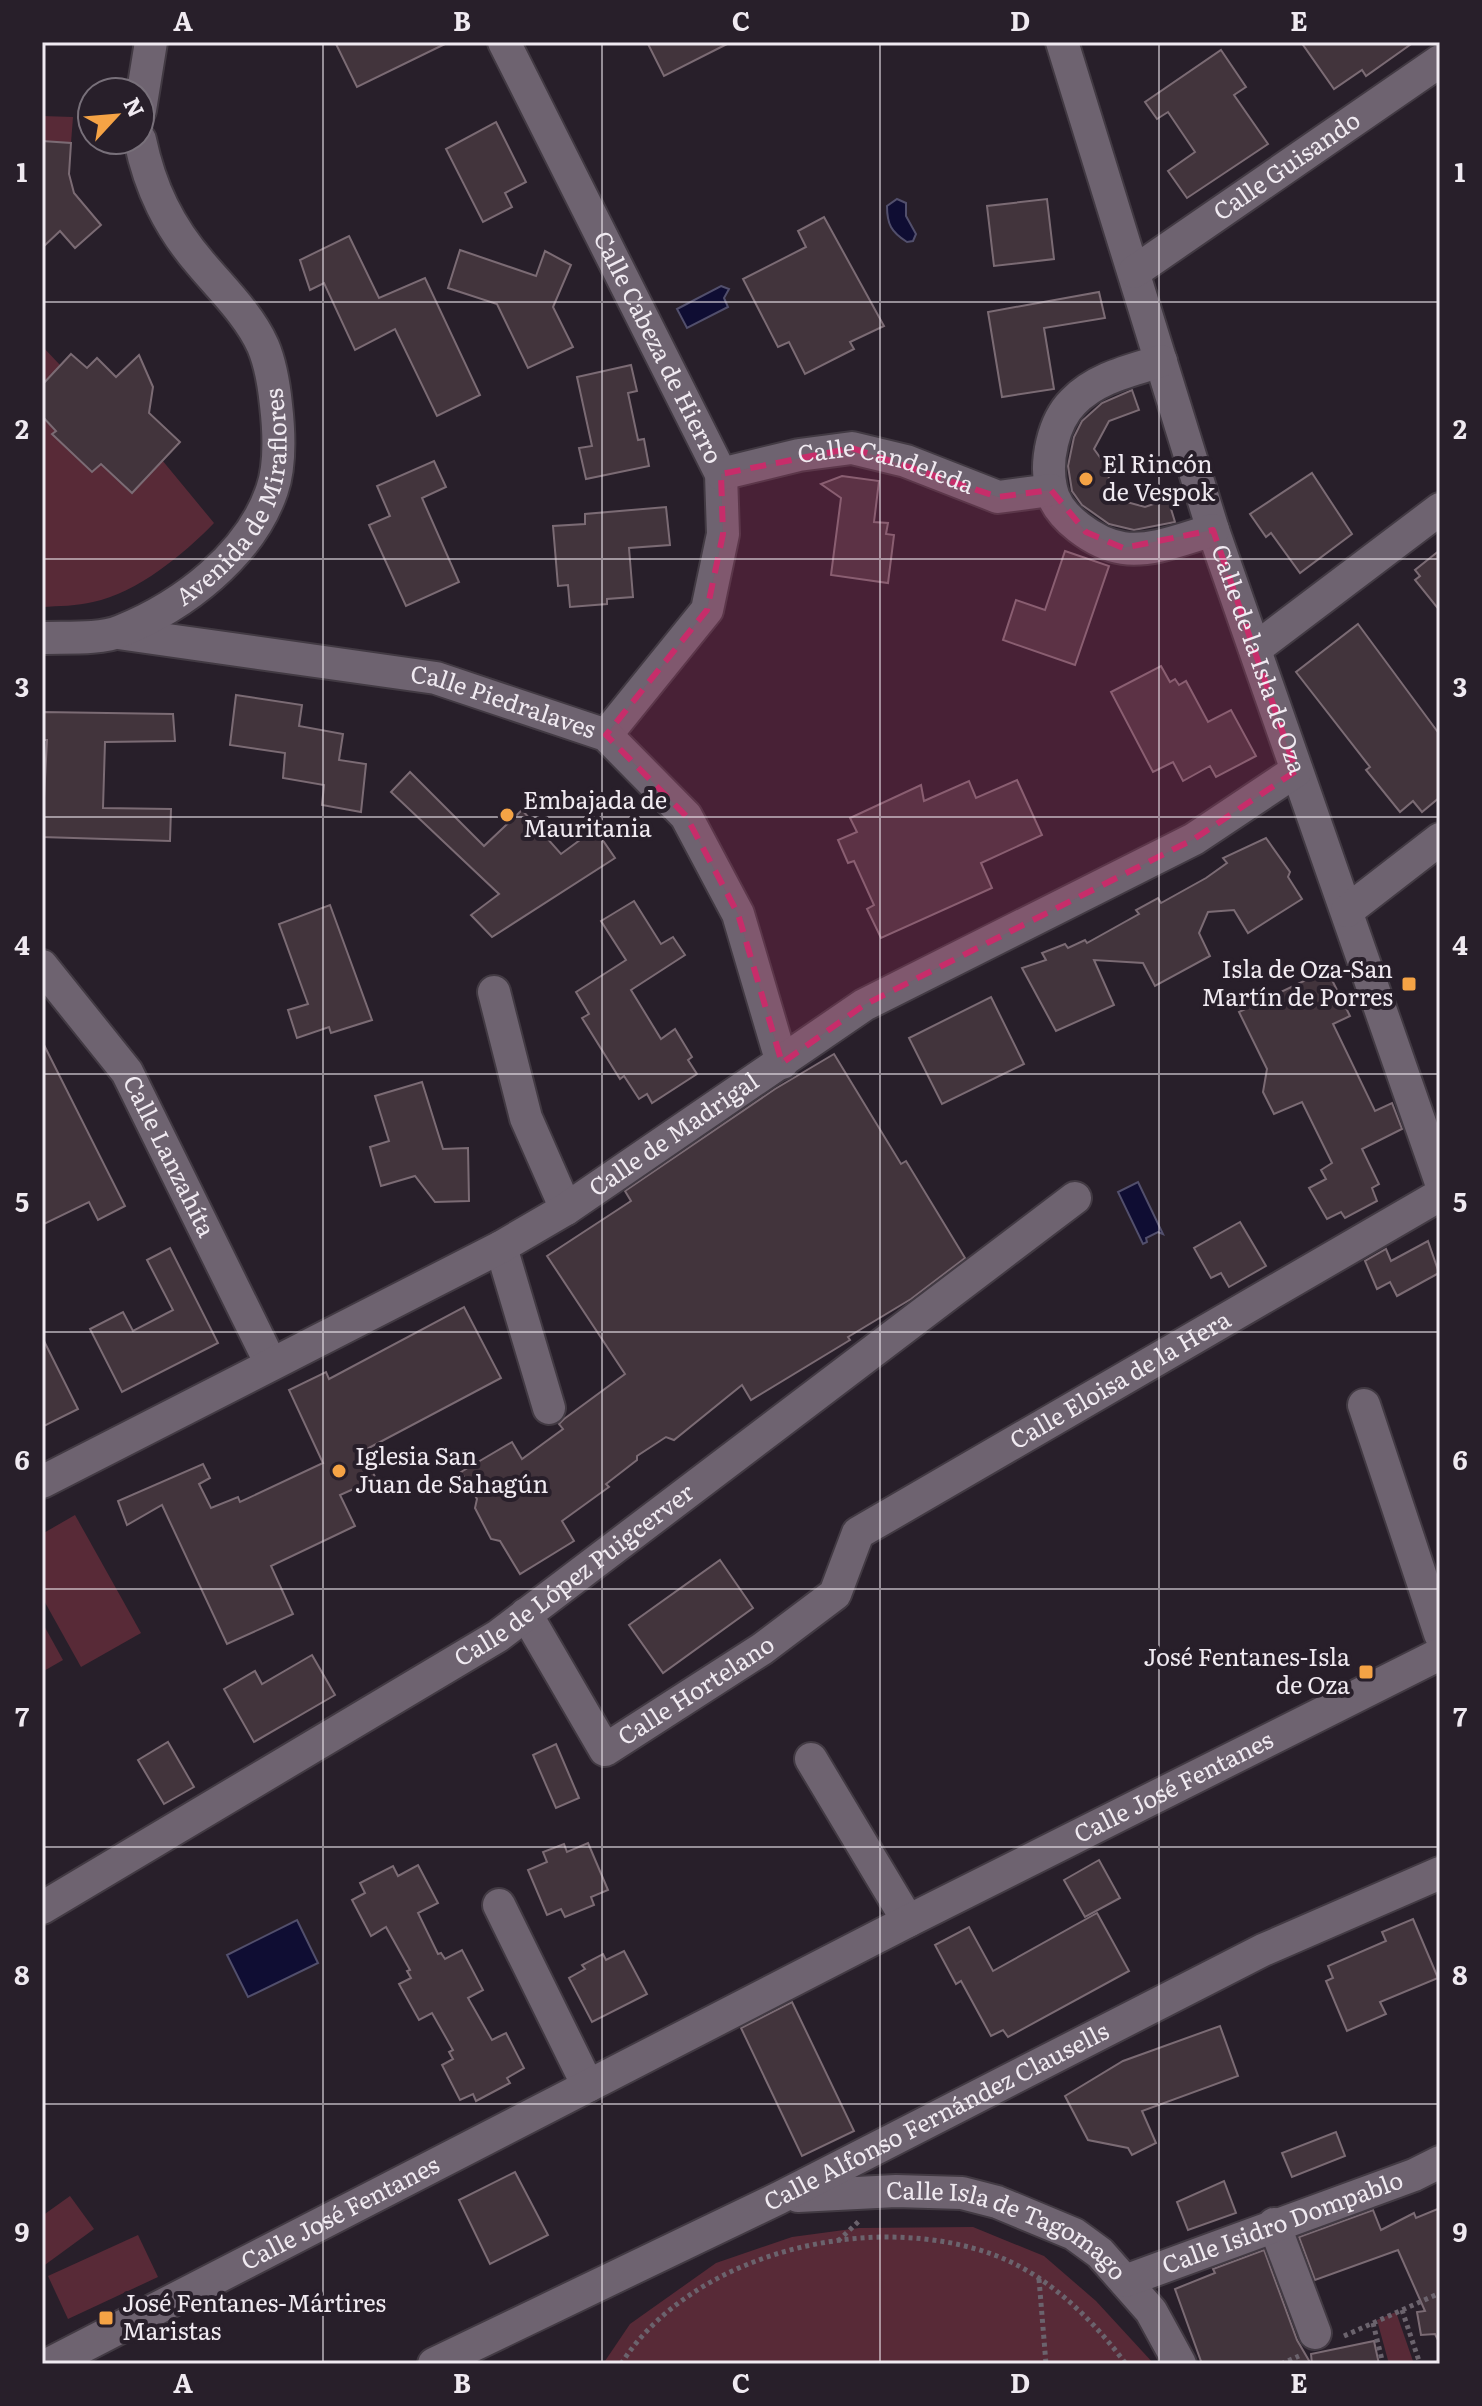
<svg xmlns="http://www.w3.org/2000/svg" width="1482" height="2406" viewBox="0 0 1482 2406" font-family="Literata,serif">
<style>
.green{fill:#582a37}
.water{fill:#0f0d33;stroke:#524f6c;stroke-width:2}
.building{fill:#42343c;stroke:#7b6b74;stroke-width:2}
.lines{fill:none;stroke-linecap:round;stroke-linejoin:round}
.minor-casing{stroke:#423a43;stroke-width:36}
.path{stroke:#6b636d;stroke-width:5;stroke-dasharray:4 4;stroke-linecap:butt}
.minor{stroke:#6e6370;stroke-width:32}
.marked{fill:#c72d6a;fill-opacity:0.2;stroke:#c72d6a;stroke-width:6;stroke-dasharray:16 10;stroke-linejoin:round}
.grid{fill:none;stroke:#f0eaf1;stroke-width:2;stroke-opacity:0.55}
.poi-dot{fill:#f5a345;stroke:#281f2a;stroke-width:3}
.labels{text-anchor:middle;stroke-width:8;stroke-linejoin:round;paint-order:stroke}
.street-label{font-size:24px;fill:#f0eaf1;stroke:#281f2a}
.poi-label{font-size:24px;fill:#f0eaf1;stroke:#281f2a;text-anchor:start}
.neatline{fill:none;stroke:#f0eaf1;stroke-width:3}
.grid-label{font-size:26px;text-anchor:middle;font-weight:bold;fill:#f0eaf1}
</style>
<rect width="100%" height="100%" fill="#281f2a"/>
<g class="green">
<polygon points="42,116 73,117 71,143 42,141"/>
<polygon points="42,346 60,365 42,385"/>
<path d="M42,416L55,431L53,434L92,472L106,459L111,473L131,492L162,460L214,523C184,554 137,593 93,602C77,606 59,606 42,607Z"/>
<polygon points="75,1515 141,1633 81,1667 42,1597 42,1534"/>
<polygon points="42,1622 63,1660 42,1672"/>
<polygon points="70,2196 94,2229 42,2267 42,2216"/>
<polygon points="973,2227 1044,2256 1096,2301 1154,2364 603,2364 630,2324 716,2263 792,2237 859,2228"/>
<polygon points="138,2235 158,2277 68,2319 48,2276"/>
<polygon points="1396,2312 1414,2364 1389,2364 1377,2320"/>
</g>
<g class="water">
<path d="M897,199L906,203V216L916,234L913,241L907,242C891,232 887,224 887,206Z"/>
<polygon points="721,286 729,289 724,298 728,307 687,328 677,309"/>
<polygon points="1138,1182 1163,1234 1158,1232 1146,1238 1147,1242 1143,1244 1118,1192"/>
<polygon points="297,1920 318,1963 248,1997 227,1955"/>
</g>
<g class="building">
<polygon points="335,42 449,42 357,87"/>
<polygon points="647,42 731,42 664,76"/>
<polygon points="1301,42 1414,42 1366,76 1362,70 1334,89"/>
<polygon points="1221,50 1246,87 1234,95 1268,144 1187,198 1168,171 1195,152 1168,112 1157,119 1145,102"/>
<polygon points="496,122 526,182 505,193 512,207 483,222 446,149"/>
<polygon points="42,141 71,143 69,174 74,193 101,225 75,248 60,231 42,248"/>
<polygon points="1047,199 1054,259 994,266 987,206"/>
<polygon points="824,217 884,326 850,342 854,349 805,374 789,342 778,347 743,279 806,247 798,231"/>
<polygon points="349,236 379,298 425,278 480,395 437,416 395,329 355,350 324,283 310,290 300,260"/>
<polygon points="460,250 536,276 545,251 571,265 553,307 573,347 528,368 497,304 448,288"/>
<polygon points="1099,292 1105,318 1044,328 1054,389 1002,397 988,312"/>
<polygon points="71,354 87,368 97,358 116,377 139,355 153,387 149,413 180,442 132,493 101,464 92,472 52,434 56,431 42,416 42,385"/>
<polygon points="631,365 637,391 628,393 638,440 644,439 649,466 586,479 579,448 592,446 577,377"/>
<polygon points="1132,390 1139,410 1109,421 1094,449 1109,470 1108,497 1145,507 1168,499 1175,522 1134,530 1109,524 1082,505 1072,491 1068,466 1074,437 1082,421 1102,403"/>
<polygon points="434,461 446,487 422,498 459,582 406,606 369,525 390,516 377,486"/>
<polygon points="1312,473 1352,534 1300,573 1271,533 1266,537 1250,514"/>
<polygon points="842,476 879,481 874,522 888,523 886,534 894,535 888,583 831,575 841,498 821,484"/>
<polygon points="666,507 670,545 629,548 633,597 607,599 607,604 570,607 568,585 558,586 553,526 585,524 585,514"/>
<polygon points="1440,550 1440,611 1415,580 1420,576 1415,570"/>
<polygon points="1065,551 1109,566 1075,665 1003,640 1016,600 1045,610"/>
<polygon points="1358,624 1440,735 1440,797 1422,812 1413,801 1400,812 1366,770 1370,767 1296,672"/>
<polygon points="1161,666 1170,682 1175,679 1179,685 1186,681 1208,722 1231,710 1256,756 1216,777 1210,766 1183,781 1173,762 1153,772 1111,692"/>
<polygon points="236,695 302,705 299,726 343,734 339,760 366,764 361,812 322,805 324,785 283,778 285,753 230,745"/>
<polygon points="42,712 173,714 175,741 105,742 103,808 171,809 170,841 42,837 47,740 42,740"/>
<polygon points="410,772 484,846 522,810 561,854 595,829 615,858 492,937 471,915 499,894 391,792"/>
<polygon points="1017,780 1042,835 981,863 992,888 881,938 867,909 874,905 854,861 848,863 838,840 857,832 850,818 921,785 924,801 969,781 976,798"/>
<polygon points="1266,838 1290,872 1288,877 1302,899 1248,933 1234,910 1208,912 1199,933 1210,956 1155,986 1143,963 1094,960 1114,1005 1056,1031 1022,968 1046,960 1042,953 1065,944 1068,948 1085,940 1087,943 1139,914 1136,910 1158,898 1161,903 1206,878 1227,863 1223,858"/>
<polygon points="634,901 661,944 673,937 685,955 631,990 661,1039 675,1029 692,1057 688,1060 697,1074 652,1103 647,1094 639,1099 624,1076 620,1079 582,1018 589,1014 576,992 626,960 601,921"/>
<polygon points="330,905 372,1020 331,1033 329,1027 297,1038 288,1010 308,1004 279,924"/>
<polygon points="1327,970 1350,1016 1333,1024 1375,1111 1392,1103 1402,1129 1362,1149 1379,1184 1372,1188 1377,1201 1345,1218 1341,1212 1327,1219 1309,1188 1326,1179 1321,1170 1332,1163 1302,1102 1274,1114 1263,1092 1267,1069 1239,1012"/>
<polygon points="991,997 1024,1064 942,1104 909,1038"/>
<polygon points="42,1041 125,1206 98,1220 89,1202 42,1225"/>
<polygon points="834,1054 901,1164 906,1161 965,1258 911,1299 848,1337 850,1340 751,1400 742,1385 674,1440 666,1437 637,1456 637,1460 606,1484 609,1487 562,1521 574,1541 520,1574 500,1541 491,1539 475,1508 477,1499 461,1472 512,1442 522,1459 563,1429 559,1424 564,1419 625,1374 547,1256 631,1201 625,1191 775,1089"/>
<polygon points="422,1082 443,1149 468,1148 469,1201 435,1202 415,1176 381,1186 370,1147 389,1141 375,1096"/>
<polygon points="1240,1222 1266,1266 1229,1287 1221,1273 1211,1278 1194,1248"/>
<polygon points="1428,1241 1439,1273 1397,1296 1390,1282 1377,1289 1365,1261 1386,1249 1391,1261"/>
<polygon points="170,1248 218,1343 122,1392 90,1329 123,1312 133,1331 173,1310 147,1260"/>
<polygon points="464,1307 501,1378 363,1451 376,1479 340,1495 355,1526 271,1566 293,1614 227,1644 162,1505 127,1525 118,1501 203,1464 210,1478 199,1484 211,1508 238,1497 240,1502 323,1463 289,1390 326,1372 329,1379"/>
<polygon points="42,1337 78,1409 42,1427"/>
<polygon points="720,1560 753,1608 663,1673 629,1625"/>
<polygon points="312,1655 335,1695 254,1742 224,1689 255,1671 262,1684"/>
<polygon points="168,1742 194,1787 164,1804 138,1760"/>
<polygon points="556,1744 579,1798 556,1808 533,1755"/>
<polygon points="588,1843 608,1890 591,1897 594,1905 565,1917 561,1909 547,1915 528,1870 547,1862 543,1852 564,1844 567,1852"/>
<polygon points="1099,1860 1120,1898 1085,1917 1064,1880"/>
<polygon points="418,1865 438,1903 418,1913 438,1954 441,1953 445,1959 462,1950 483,1990 468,1998 492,2040 506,2033 524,2068 507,2078 510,2083 476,2101 473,2094 460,2100 442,2065 453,2059 449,2052 453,2050 432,2013 419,2020 399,1984 411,1978 407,1971 410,1970 386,1927 371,1936 352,1900 365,1893 360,1883 393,1866 398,1876"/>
<polygon points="1097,1913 1129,1971 1008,2037 1003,2030 991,2036 961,1981 956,1984 935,1945 969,1927 993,1971"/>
<polygon points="1413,1919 1438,1978 1380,2002 1386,2014 1347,2031 1326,1981 1333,1978 1328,1966 1386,1941 1382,1932"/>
<polygon points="624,1951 647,1994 592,2022 569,1978 585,1969 582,1965 603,1954 606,1960"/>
<polygon points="792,2002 854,2131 802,2156 741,2028"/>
<polygon points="1220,2026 1238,2076 1142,2111 1156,2143 1132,2155 1128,2148 1088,2140 1065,2096 1123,2061"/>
<polygon points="1336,2132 1345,2156 1292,2177 1282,2153"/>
<polygon points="515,2172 548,2235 490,2264 459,2200"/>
<polygon points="1224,2181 1236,2213 1188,2230 1177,2202"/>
<polygon points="1440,2208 1440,2344 1435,2334 1421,2335 1417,2312 1425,2311 1398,2250 1315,2280 1299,2237 1373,2210 1381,2230 1414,2213 1416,2218"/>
<polygon points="1264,2250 1297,2340 1311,2364 1202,2364 1175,2289 1215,2273 1213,2269"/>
<polygon points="1374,2341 1379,2364 1312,2364 1311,2354"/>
</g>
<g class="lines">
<defs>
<g id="minor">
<path id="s1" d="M504,42L721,474L723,534L707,610L606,735"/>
<path id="s2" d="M1062,42L1213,530L1440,1180"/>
<polyline points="140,110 151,42"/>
<path id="s3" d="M1134,272L1440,61"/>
<path d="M1161,361C1129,371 1096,378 1073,402C1053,422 1045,461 1051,488C1056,517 1096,544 1123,548C1153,552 1185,538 1213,530"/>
<path id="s4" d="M721,474L799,455L852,448L906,461L998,497L1051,490"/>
<path id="s5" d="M118,633L436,678L606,735L686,816L738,914L782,1063"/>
<path id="s6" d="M42,638C65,637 99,640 121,631C183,606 250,555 272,490C281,464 279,431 276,405C274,385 271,365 263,346C249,315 222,289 201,264C169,227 150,188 140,140"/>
<polyline points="1255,649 1440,509"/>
<polyline points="1347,911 1440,839"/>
<path id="s7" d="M42,966L127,1072L271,1364"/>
<polyline points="494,992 526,1118 566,1209"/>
<polyline points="501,1247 549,1408"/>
<polyline points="1364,1405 1440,1634"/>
<path id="s8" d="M42,1482L501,1247L566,1209L864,1005L1194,839L1296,771"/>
<path id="s9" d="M526,1614L605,1750L762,1649L835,1594L858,1533L1440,1195"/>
<polyline points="811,1759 908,1921"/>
<polyline points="499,1905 588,2086"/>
<path id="s10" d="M42,1908L498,1636L1075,1198"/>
<path id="s11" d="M798,2196L896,2191L962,2193L997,2202L1074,2234L1100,2253L1151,2311L1180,2364"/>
<polyline points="1274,2224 1315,2333"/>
<path id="s12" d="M1125,2281L1414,2175L1440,2162"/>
<path id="s13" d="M49,2364L908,1921L1440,1654"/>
<path id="s14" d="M434,2364L779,2198L1263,1950L1440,1873"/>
</g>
</defs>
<use href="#minor" class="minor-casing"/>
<g class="path">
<polyline points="838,2241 859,2221"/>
<polyline points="1039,2279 1046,2364"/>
<polyline points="1402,2310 1420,2364"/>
<polyline points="1373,2323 1383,2364"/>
<polyline points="1344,2336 1440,2293"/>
<path d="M621,2364C693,2251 875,2209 997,2256C1049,2276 1094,2321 1126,2364"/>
<polyline points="1281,2364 1299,2356"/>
</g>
<use href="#minor" class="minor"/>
</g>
<path class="marked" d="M852,448L998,497L1051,490L1086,532L1123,548L1213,530L1296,771L1194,839L864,1005L782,1063L738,914L686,816L606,735L707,610L723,534L721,474Z"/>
<path class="grid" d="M323,42V2364M602,42V2364M880,42V2364M1159,42V2364M42,302H1440M42,559H1440M42,817H1440M42,1074H1440M42,1332H1440M42,1589H1440M42,1847H1440M42,2104H1440"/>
<g class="poi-dot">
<circle cx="1086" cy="479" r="8"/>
<circle cx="507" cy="815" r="8"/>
<rect x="1401" y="976" width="16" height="16" rx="4"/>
<circle cx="339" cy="1471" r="8"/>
<rect x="1358" y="1664" width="16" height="16" rx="4"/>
<rect x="98" y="2310" width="16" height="16" rx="4"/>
</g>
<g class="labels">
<g class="street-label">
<text dy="8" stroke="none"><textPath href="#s3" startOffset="186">Calle Guisando</textPath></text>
<text dy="8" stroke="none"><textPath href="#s1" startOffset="342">Calle Cabeza de Hierro</textPath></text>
<text dy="8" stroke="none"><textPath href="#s4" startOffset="170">Calle Candeleda</textPath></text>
<text dy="8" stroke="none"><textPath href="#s6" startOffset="270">Avenida de Miraflores</textPath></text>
<text dy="8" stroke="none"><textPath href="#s2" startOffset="648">Calle de la Isla de Oza</textPath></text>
<text dy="8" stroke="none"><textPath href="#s5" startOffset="392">Calle Piedralaves</textPath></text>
<text dy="8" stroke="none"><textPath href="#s8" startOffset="722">Calle de Madrigal</textPath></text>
<text dy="8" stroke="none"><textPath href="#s7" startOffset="230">Calle Lanzahíta</textPath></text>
<text dy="8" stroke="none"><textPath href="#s9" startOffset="804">Calle Eloisa de la Hera</textPath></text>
<text dy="8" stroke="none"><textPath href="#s10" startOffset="628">Calle de López Puigcerver</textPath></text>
<text dy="8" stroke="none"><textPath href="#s9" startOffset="266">Calle Hortelano</textPath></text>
<text dy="8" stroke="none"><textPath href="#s13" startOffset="1264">Calle José Fentanes</textPath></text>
<text dy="8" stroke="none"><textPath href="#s14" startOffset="560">Calle Alfonso Fernández Clausells</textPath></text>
<text dy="8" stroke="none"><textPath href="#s13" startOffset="328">Calle José Fentanes</textPath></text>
<text dy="8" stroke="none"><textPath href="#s12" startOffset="168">Calle Isidro Dompablo</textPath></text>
<text dy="8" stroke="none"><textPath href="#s11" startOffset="218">Calle Isla de Tagomago</textPath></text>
</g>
<g class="poi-label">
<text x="1102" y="473">El Rincón<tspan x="1102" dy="28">de Vespok</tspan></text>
<text x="523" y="809">Embajada de<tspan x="523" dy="28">Mauritania</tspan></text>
<text x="1393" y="978" text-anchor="end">Isla de Oza-San<tspan x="1393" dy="28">Martín de Porres</tspan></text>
<text x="355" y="1465">Iglesia San<tspan x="355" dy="28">Juan de Sahagún</tspan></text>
<text x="1350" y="1666" text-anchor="end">José Fentanes-Isla<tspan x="1350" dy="28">de Oza</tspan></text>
<text x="122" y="2312">José Fentanes-Mártires<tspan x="122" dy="28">Maristas</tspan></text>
</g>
</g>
<rect width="1482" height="2406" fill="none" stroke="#281f2a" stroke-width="88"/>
<g transform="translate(116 116) rotate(64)"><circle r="38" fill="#281f2a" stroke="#78707a" stroke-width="2"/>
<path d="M0-6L14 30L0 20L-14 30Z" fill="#f5a345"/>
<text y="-12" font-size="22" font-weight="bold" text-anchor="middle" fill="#f0eaf1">N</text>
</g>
<rect x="44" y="44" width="1394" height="2318" class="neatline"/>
<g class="grid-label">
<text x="183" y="31">A</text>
<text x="462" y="31">B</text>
<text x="741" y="31">C</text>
<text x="1020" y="31">D</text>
<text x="1299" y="31">E</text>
<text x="22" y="182">1</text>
<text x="1460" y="182">1</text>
<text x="22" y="439">2</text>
<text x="1460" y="439">2</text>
<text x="22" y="697">3</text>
<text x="1460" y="697">3</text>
<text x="22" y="955">4</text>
<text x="1460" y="955">4</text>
<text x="22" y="1212">5</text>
<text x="1460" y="1212">5</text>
<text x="22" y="1470">6</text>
<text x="1460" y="1470">6</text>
<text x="22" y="1727">7</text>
<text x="1460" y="1727">7</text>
<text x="22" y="1985">8</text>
<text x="1460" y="1985">8</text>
<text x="22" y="2242">9</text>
<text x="1460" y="2242">9</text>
<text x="183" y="2393">A</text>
<text x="462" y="2393">B</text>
<text x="741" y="2393">C</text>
<text x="1020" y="2393">D</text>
<text x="1299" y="2393">E</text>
</g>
</svg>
